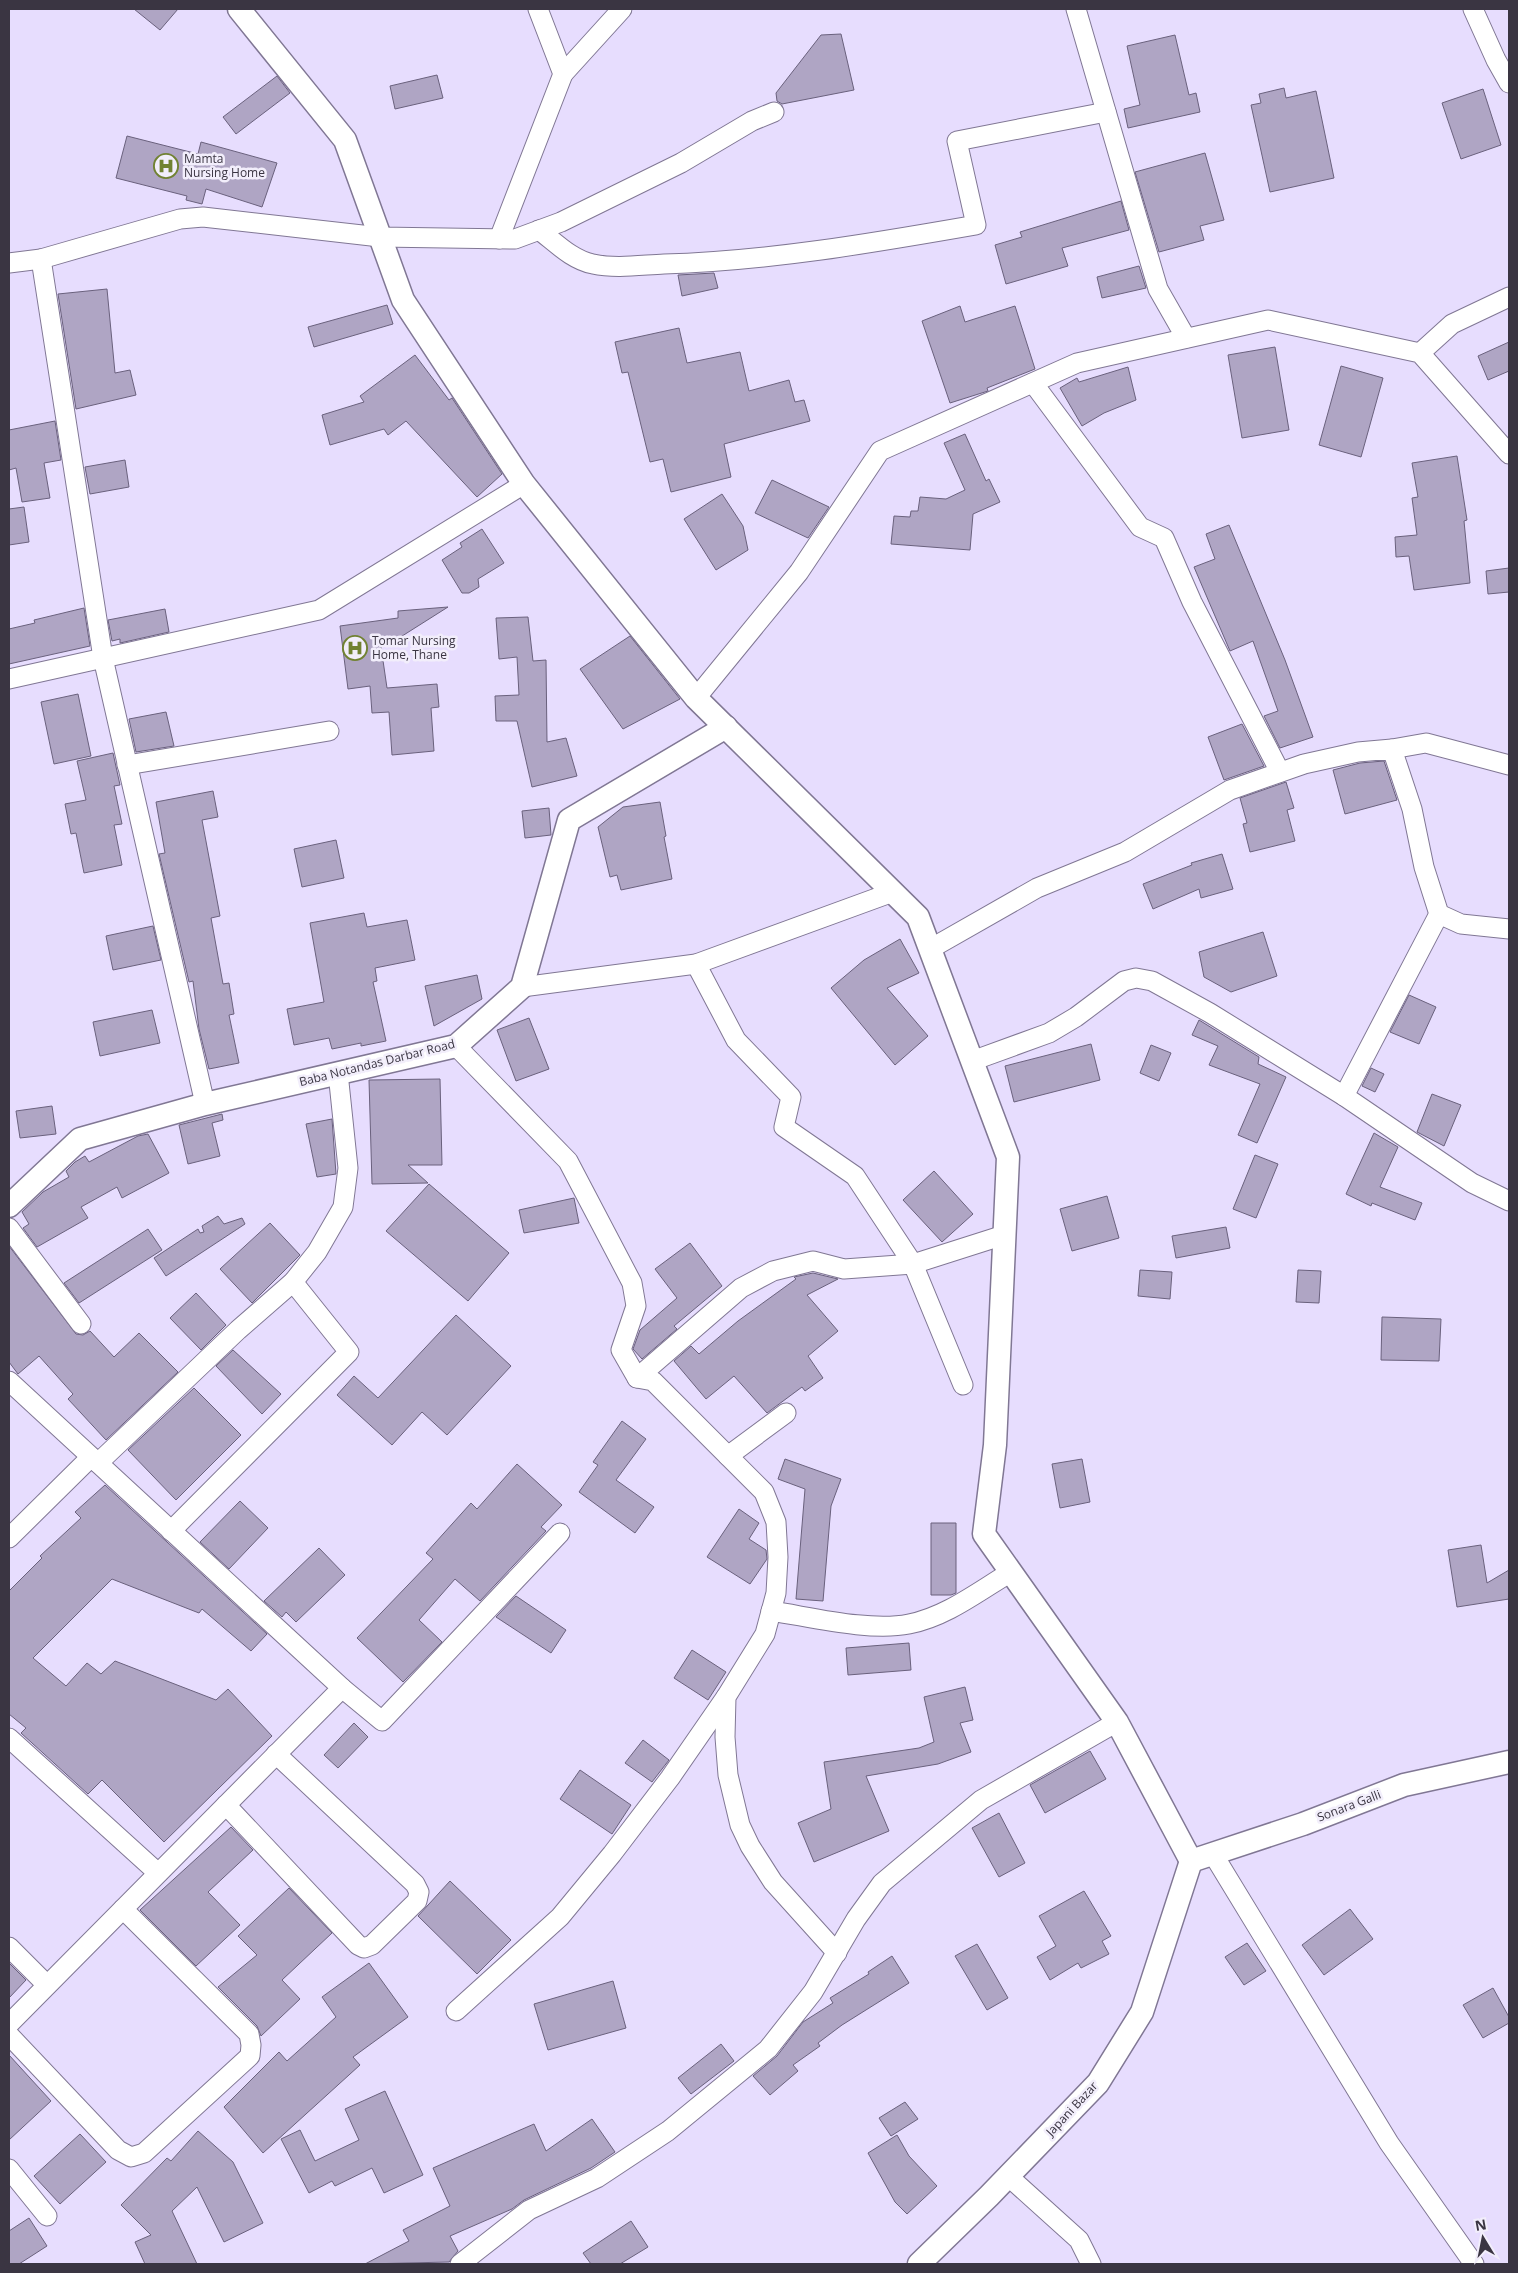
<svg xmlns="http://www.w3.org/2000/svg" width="1518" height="2273" viewBox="0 0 1518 2273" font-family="'Open Sans',sans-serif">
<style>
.building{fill:#afa5c4;stroke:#6a617d}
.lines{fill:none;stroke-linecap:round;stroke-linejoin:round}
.minor-casing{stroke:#807794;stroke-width:21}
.tertiary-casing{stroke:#807794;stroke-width:25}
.minor{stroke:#fff;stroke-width:19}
.tertiary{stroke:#fff;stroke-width:22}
.labels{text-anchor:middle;stroke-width:5;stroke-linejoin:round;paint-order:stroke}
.poi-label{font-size:12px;fill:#3a3542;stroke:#f2eefb;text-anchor:start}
.street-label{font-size:12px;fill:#3a3542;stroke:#f2eefb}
</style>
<rect width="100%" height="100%" fill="#e7ddfe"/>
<g class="building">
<polygon points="134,9 178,9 160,30"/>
<polygon points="841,34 854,90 782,104 777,101 776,93 821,35"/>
<polygon points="1175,35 1189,95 1196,93 1200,112 1128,128 1124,109 1140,105 1127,46"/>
<polygon points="437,75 443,98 395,109 390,86"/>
<polygon points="277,76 290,93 236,134 223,117"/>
<polygon points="1284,88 1286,98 1316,91 1334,178 1270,192 1251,105 1261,103 1259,94"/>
<polygon points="1483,89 1501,145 1461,159 1442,103"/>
<polygon points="127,136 198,154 201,142 277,163 262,207 206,189 202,204 186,200 187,196 116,178"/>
<polygon points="1205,153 1224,220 1200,226 1204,240 1159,252 1135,172"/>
<polygon points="1121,201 1129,230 1062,248 1068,266 1006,284 995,245 1022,237 1020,232"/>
<polygon points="1139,266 1146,288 1102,298 1097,277"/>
<polygon points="714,273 718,288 682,296 678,275"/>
<polygon points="107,289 115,373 130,370 136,395 76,409 58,294"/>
<polygon points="387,305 393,324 314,347 308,327"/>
<polygon points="960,306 965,322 1015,306 1035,369 987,388 988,391 950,403 922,321"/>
<polygon points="679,328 687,363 740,352 749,391 789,380 795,402 804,400 810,421 724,444 731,477 671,492 663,459 650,462 628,372 622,373 615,342"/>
<polygon points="1509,342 1509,371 1488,380 1478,356"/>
<polygon points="1275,347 1289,430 1242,438 1228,355"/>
<polygon points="415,355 449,400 452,398 502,474 477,497 406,421 388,435 384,429 330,445 322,415 364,402 360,396"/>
<polygon points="1341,366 1383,378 1361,457 1319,445"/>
<polygon points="1128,367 1136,400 1104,413 1082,426 1060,388 1077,378 1079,382"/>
<polygon points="55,421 61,460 44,463 50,498 22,502 16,468 9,470 9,430"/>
<polygon points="965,434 986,481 989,479 1000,502 973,514 970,550 891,544 894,516 910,517 911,511 918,511 920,497 946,499 965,490 944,443"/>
<polygon points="1457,456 1467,520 1464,521 1470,583 1414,590 1409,556 1396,557 1395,537 1417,535 1412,498 1418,497 1412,463"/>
<polygon points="125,460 129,487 90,494 85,467"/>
<polygon points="772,480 829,507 808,538 755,513"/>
<polygon points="722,494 743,526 748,550 716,570 684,519"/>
<polygon points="24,507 29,542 9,545 9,509"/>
<polygon points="1229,525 1285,660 1313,737 1280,748 1264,716 1278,711 1253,641 1230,651 1194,567 1215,559 1206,534"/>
<polygon points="482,529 504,563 478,579 479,587 469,593 462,593 442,560 462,547 460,543"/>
<polygon points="1509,568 1509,592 1488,594 1486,571"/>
<polygon points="448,607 399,638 380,640 387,688 437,684 439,707 431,708 434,751 392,755 389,712 372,713 370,686 348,689 340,626 398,618 398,611"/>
<polygon points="84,608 90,646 9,664 9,629 35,623 34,620"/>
<polygon points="165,609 169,632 120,643 120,639 112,641 108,620"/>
<polygon points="528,617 533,661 546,660 547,742 566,738 577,776 532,787 517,721 496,721 495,696 519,695 517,657 499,659 496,618"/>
<polygon points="630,636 680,699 623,729 580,669"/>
<polygon points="78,694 91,756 54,764 41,702"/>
<polygon points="166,712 174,746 136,752 129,719"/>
<polygon points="1242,724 1264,766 1224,780 1208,737"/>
<polygon points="113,753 120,785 114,786 122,824 114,825 122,865 84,873 76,833 71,834 65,804 86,800 77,761"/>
<polygon points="1384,761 1397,800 1345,814 1333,770 1360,763"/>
<polygon points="1286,782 1294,808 1287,810 1295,841 1250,852 1243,824 1247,823 1240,798"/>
<polygon points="213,791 218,817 202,820 220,916 211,918 223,984 229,983 234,1014 229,1015 239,1063 209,1069 199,1029 193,981 189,982 159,854 165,853 156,802"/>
<polygon points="660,802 666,836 664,837 672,879 621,890 617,875 610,877 598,827 623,807"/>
<polygon points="549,808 551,835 525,838 522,811"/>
<polygon points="336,840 344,878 302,887 294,849"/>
<polygon points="1222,854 1233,889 1201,898 1199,889 1153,909 1143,884 1192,865 1191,863"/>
<polygon points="364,913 367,927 407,920 415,960 375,968 377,981 373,982 386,1041 361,1046 361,1043 332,1049 329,1038 294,1045 287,1009 324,1002 310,923"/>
<polygon points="153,926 161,960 113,970 106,936"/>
<polygon points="1263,932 1277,976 1231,992 1204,977 1199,952"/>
<polygon points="900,939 919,973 887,988 928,1036 895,1065 831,988 864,960"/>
<polygon points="477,975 482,999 434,1026 425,986"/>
<polygon points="1409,995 1436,1007 1419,1044 1390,1032"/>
<polygon points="152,1010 160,1043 100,1056 93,1022"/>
<polygon points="529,1018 549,1069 516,1081 497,1030"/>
<polygon points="1199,1020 1259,1057 1258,1064 1286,1077 1257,1143 1238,1135 1260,1084 1209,1065 1218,1046 1192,1035"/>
<polygon points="1091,1044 1100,1080 1014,1102 1005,1066"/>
<polygon points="1151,1045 1171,1053 1159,1081 1140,1073"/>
<polygon points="1371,1068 1384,1074 1375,1092 1362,1086"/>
<polygon points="440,1079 442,1165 408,1165 428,1183 372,1184 369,1080"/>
<polygon points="1432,1094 1461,1105 1444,1146 1417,1132"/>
<polygon points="52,1106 56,1134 20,1138 16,1111"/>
<polygon points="222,1114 223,1120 212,1123 220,1156 188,1164 179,1125"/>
<polygon points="332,1119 336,1174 317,1177 306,1124"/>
<polygon points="1374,1133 1398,1147 1380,1187 1422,1203 1415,1220 1372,1203 1371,1206 1346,1194"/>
<polygon points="148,1134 169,1173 122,1198 117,1187 81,1207 88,1218 37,1247 23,1228 29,1224 22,1212 43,1192 69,1177 66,1171 75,1162 85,1156 89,1162 138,1136"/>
<polygon points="1255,1155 1278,1164 1256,1218 1233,1209"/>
<polygon points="934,1171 973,1214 942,1242 903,1200"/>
<polygon points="429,1184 509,1253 468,1301 386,1231"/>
<polygon points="1107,1196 1119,1238 1072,1251 1060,1209"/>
<polygon points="574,1198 579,1223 524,1233 519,1210"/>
<polygon points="218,1216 224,1224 242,1218 245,1224 166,1276 154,1258 198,1229 200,1233 204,1232 202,1226"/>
<polygon points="270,1223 300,1255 252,1303 220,1269"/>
<polygon points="1226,1227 1230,1248 1176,1258 1172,1236"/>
<polygon points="148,1229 162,1250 79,1303 64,1283"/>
<polygon points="690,1243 722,1286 674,1326 677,1329 642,1359 633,1349 640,1330 677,1298 655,1269"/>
<polygon points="9,1246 76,1334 83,1335 90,1331 114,1357 139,1333 178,1372 106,1440 68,1399 73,1394 39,1356 18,1374 9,1362"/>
<polygon points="1140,1270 1172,1272 1170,1299 1138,1296"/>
<polygon points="1298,1270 1321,1271 1319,1303 1296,1302"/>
<polygon points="813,1273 838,1279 807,1295 838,1331 808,1356 823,1378 805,1391 802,1387 767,1413 734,1376 706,1399 674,1361 691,1346 699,1354 738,1321 796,1279 794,1277"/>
<polygon points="196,1293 226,1325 201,1350 170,1318"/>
<polygon points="456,1315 511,1366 447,1435 422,1412 392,1445 337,1395 354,1376 378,1398"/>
<polygon points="1382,1317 1441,1319 1439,1361 1381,1360"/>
<polygon points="233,1350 281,1394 262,1414 216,1366"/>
<polygon points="194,1388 241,1435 176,1500 128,1450"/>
<polygon points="622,1421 646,1439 616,1480 654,1507 635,1533 579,1492 598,1465 593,1462"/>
<polygon points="785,1459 841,1479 831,1506 823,1601 796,1599 805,1489 778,1479"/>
<polygon points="1082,1459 1090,1502 1060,1508 1052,1464"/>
<polygon points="517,1464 562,1505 541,1527 546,1531 480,1601 455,1579 419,1620 442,1642 403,1682 357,1638 433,1559 426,1553 471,1503 477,1509"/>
<polygon points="105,1485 267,1634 251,1651 202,1609 199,1613 112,1579 33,1658 66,1686 87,1663 101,1674 115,1661 216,1700 228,1689 272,1736 164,1842 102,1780 88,1794 21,1733 26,1728 9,1714 9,1591 42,1558 40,1556 81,1518 75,1512"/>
<polygon points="240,1501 268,1528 229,1569 200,1542"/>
<polygon points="739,1509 759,1523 749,1539 766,1550 767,1559 750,1584 707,1557"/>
<polygon points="931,1523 956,1523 956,1593 951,1595 931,1595"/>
<polygon points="1481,1545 1487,1583 1509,1570 1509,1599 1457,1607 1448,1550"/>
<polygon points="319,1548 345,1575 296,1622 286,1612 282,1617 264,1601"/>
<polygon points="516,1596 566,1630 551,1653 496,1617"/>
<polygon points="909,1643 911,1670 848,1675 846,1648"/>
<polygon points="692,1650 726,1672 708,1700 674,1678"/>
<polygon points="965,1687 973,1720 960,1723 971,1752 938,1764 866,1776 889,1831 814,1862 798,1823 831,1809 824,1762 919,1748 934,1742 924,1697"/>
<polygon points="354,1723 368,1737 338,1768 324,1755"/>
<polygon points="643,1740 669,1760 652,1782 625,1763"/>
<polygon points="1090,1751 1106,1779 1045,1813 1030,1785"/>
<polygon points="580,1770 631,1805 612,1834 560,1799"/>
<polygon points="999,1813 1025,1863 999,1877 972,1828"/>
<polygon points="231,1827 253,1850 208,1892 240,1925 196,1966 140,1910"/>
<polygon points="450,1881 511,1940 477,1974 418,1916"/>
<polygon points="289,1888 332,1933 282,1980 300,1999 261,2036 257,2026 218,1987 257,1955 238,1936"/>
<polygon points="1084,1891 1111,1936 1102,1941 1109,1954 1081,1968 1078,1963 1050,1980 1037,1957 1056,1946 1039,1916"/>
<polygon points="1350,1909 1373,1939 1324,1975 1302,1945"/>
<polygon points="1247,1943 1266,1971 1244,1985 1225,1957"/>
<polygon points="977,1944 1008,1998 987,2010 955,1956"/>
<polygon points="892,1956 909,1983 842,2025 818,2043 820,2046 793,2065 798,2071 770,2095 753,2076 777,2056 803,2022 833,2003 830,1998 869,1974 868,1972"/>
<polygon points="9,1963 26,1980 9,1998"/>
<polygon points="369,1963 408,2017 353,2057 360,2065 263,2153 224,2107 279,2052 287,2061 336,2017 322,1997"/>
<polygon points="613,1981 626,2028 548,2050 534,2004"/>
<polygon points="1493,1988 1509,2017 1509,2023 1483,2038 1463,2005"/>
<polygon points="721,2044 734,2061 691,2094 678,2078"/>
<polygon points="9,2055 51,2101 9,2140"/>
<polygon points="385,2091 423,2175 384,2193 372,2168 335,2186 332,2181 309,2193 281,2139 300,2130 315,2161 359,2140 345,2109"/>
<polygon points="905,2102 918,2119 891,2136 879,2118"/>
<polygon points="592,2119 615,2152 591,2168 524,2200 512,2209 450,2236 458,2251 449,2262 365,2264 409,2241 403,2230 450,2206 433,2168 534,2124 546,2151"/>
<polygon points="198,2131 233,2162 263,2223 224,2242 197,2187 172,2211 197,2264 145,2264 135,2242 151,2235 121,2205 167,2158 171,2161"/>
<polygon points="80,2134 106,2162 60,2204 34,2176"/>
<polygon points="897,2135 909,2156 937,2186 907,2214 895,2202 868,2153"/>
<polygon points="29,2218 47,2246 19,2264 9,2264 9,2231"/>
<polygon points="631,2221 648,2247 620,2264 591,2264 583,2253"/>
</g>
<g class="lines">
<defs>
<g id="minor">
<polyline points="1076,9 1158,289 1186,338"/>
<polyline points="1473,9 1496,60 1509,83"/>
<polyline points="563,74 622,9"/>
<path d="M539,230C555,242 572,260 593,264C616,269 641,265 664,264C768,261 873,243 976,225L957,141L1106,112"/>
<polyline points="499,239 563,74 538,9"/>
<polyline points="41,259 103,658 205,1104"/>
<polyline points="9,263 41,259 180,219 203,217 380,237 515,239 561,222 681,163 752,121 774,112"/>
<polyline points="1420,353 1452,324 1509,297"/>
<polyline points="1033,383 1140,527 1164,538 1192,602 1280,772"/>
<polyline points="9,679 319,610 524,484"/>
<polyline points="696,698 799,572 880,451 1077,363 1268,320 1420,353 1509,454"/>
<polyline points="1392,749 1426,743 1509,765"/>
<polyline points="127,765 329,731"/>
<polyline points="930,949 1037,888 1125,852 1230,790 1304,764 1358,752 1392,749 1412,809 1424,867 1439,914 1461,924 1509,929"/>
<polyline points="696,964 736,1040 791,1097 784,1127 855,1176 913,1264 963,1385"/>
<polyline points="522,987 696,964 893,892"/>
<polyline points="456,1046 568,1161 632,1283 636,1306 621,1350 637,1378 653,1381 764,1492 776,1522 778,1557 776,1593 765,1634 726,1697 725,1737 728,1775 740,1825 750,1846 773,1882 837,1953"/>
<polyline points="972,1061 1049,1033 1076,1017 1124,981 1136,978 1152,981 1210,1013 1344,1096 1472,1183 1509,1201"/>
<polyline points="1344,1096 1439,914"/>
<polyline points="9,1228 81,1324"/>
<polyline points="637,1378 741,1288 773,1271 813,1261 844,1269 913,1264 1004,1235"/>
<polyline points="9,1381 342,1688 9,2024"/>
<polyline points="728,1456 786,1413"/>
<polyline points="98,1463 238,1330 293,1282 317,1252 343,1207 348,1168 338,1073"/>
<polyline points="171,1531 349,1352 293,1282"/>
<polyline points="9,1538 91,1457"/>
<path d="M771,1611C811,1617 870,1632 909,1624C946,1617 979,1591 1011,1572"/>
<polyline points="342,1688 382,1721 560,1533"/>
<polyline points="9,1738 158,1873"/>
<polyline points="226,1805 358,1945 364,1948 372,1945 417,1901 419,1892 415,1884 276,1754"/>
<polyline points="1213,1854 1389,2143 1474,2264"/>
<polyline points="9,1947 47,1985"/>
<polyline points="456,2011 560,1917 612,1854 670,1778 726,1697"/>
<polyline points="9,2035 118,2150 131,2157 144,2153 250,2056 251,2045 249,2034 123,1909"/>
<polyline points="9,2169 47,2216"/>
<polyline points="1008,2176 1079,2240 1091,2264"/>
<polyline points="460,2264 529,2210 597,2178 668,2131 768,2049 813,1992 856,1919 882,1883 981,1800 1117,1722"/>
</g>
<g id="tertiary">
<polyline points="239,9 345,140 403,300 524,484 696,698 918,917 1008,1157 995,1445 984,1534 1117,1722 1191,1861"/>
<polyline points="9,1206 80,1139 205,1104 456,1046 522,987 569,820 726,727"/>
<polyline points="1191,1861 1303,1824 1404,1785 1509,1762"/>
<polyline points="919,2264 989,2196 1098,2083 1142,2012 1191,1861"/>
</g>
</defs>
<use href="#minor" class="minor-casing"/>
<use href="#tertiary" class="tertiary-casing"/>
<use href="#minor" class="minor"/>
<use href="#tertiary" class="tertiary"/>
</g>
<defs>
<symbol id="hospital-ring" viewBox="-11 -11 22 22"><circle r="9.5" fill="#f2eefb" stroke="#718232" stroke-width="1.5"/><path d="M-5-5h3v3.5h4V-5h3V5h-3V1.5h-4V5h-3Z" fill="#718232"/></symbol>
</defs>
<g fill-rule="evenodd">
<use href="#hospital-ring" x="152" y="152" width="28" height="28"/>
<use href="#hospital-ring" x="341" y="634" width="28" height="28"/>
</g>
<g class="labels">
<g class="poi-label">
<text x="184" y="163">Mamta<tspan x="184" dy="14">Nursing Home</tspan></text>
<text x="372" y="645">Tomar Nursing<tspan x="372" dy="14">Home, Thane</tspan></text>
</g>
<g class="street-label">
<text transform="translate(377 1063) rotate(-14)" y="4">Baba Notandas Darbar Road</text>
<text transform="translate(1349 1806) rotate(-21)" y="4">Sonara Galli</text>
<text transform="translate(1072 2109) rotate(-47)" y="4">Japani Bazar</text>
</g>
</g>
<rect width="1518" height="2273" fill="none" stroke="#3a3542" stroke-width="20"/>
<g transform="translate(1483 2238) rotate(350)" stroke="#f2eefb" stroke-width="4" paint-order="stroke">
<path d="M0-4L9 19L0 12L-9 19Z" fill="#3a3542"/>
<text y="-8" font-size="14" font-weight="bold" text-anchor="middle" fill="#3a3542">N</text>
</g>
</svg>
